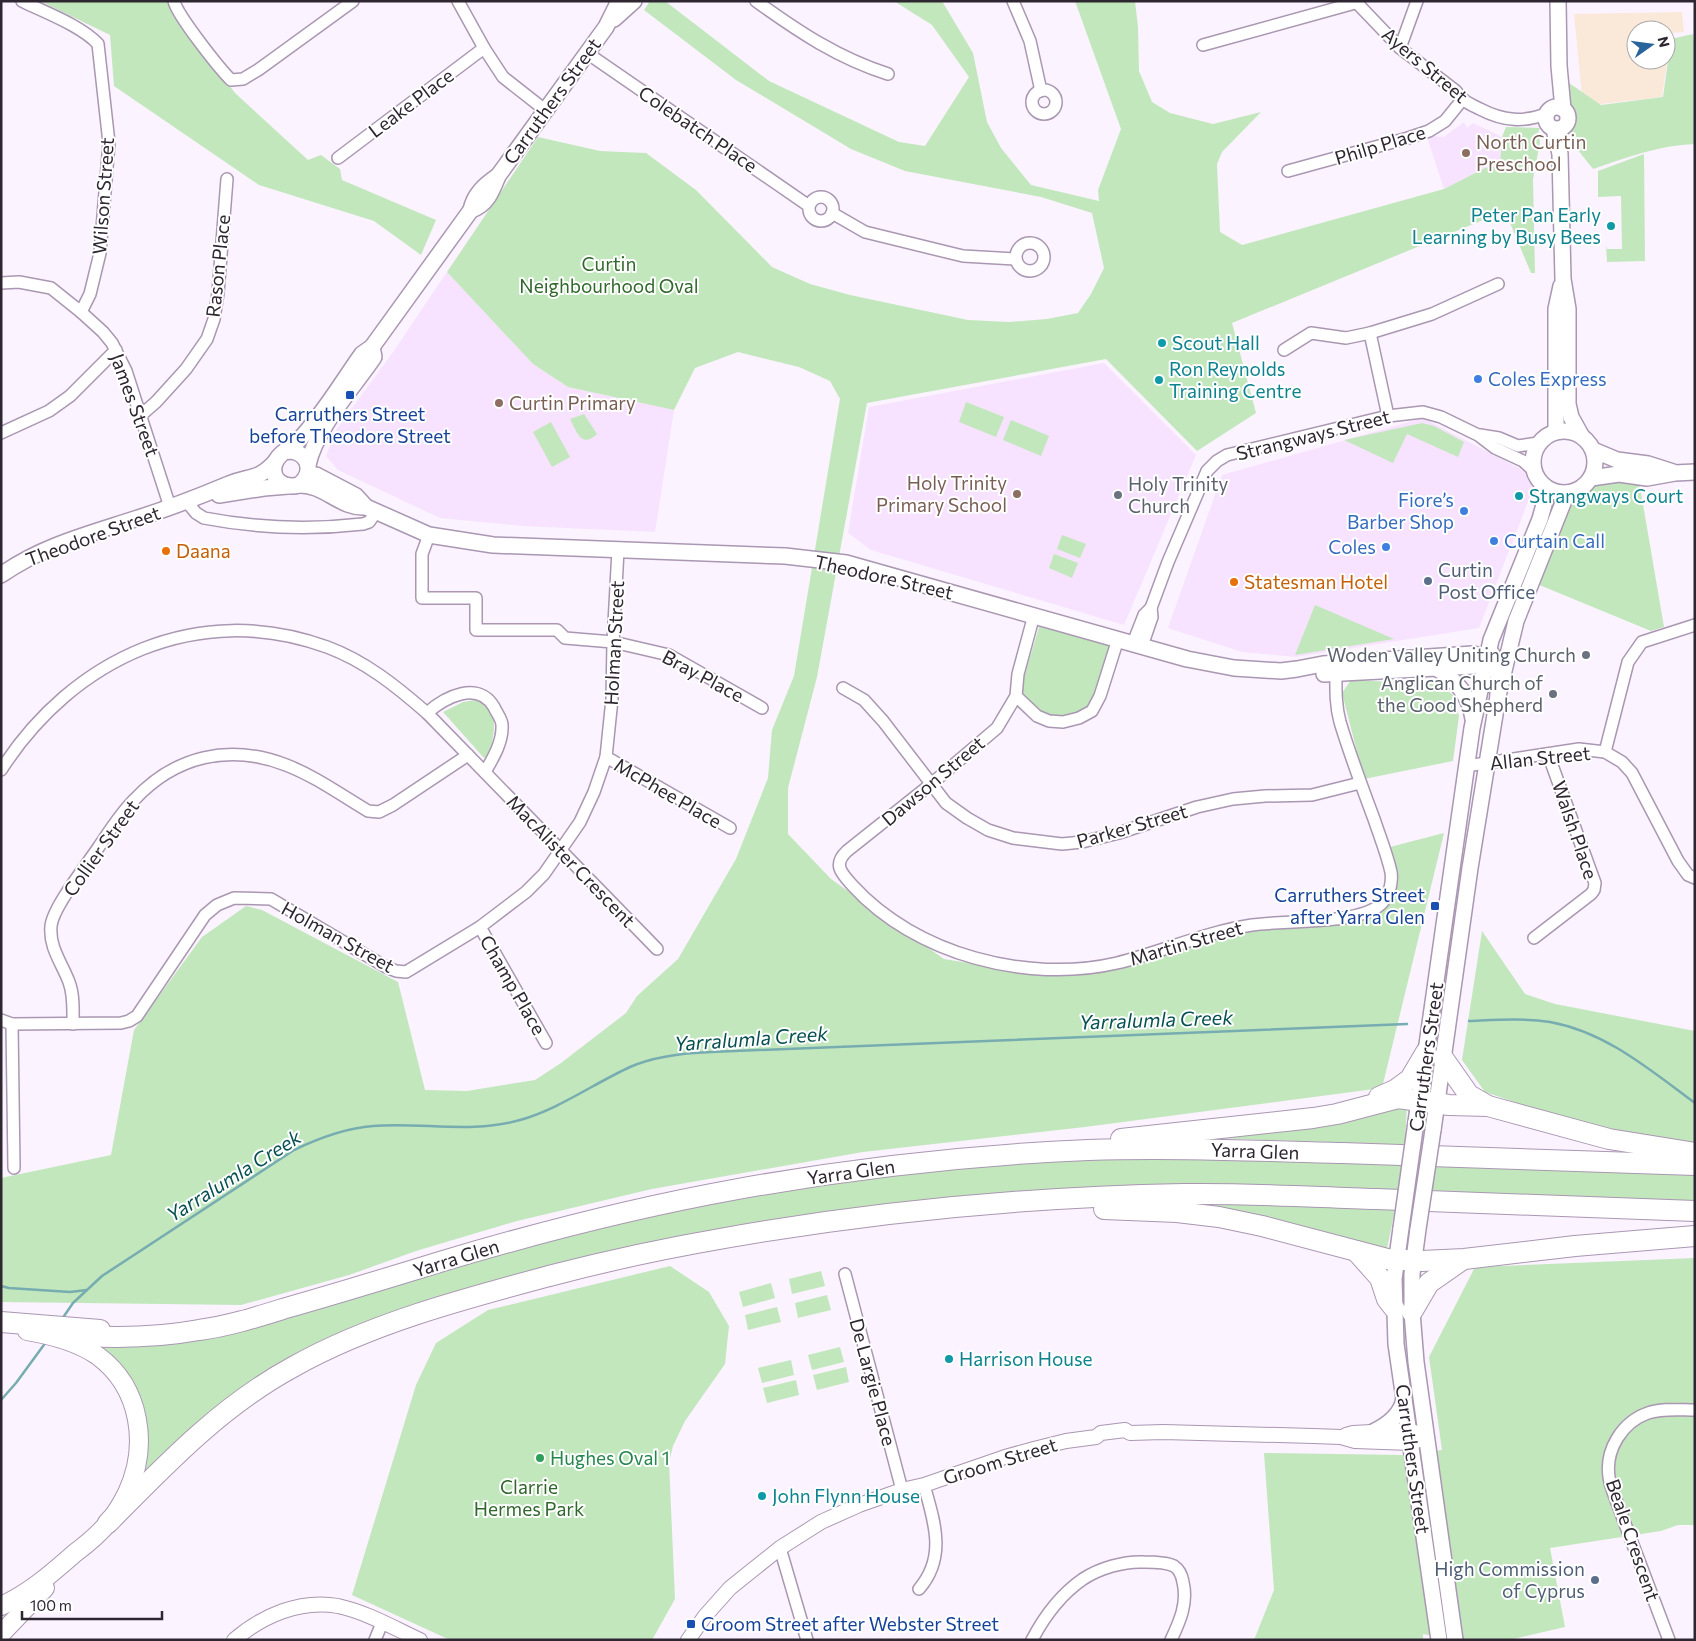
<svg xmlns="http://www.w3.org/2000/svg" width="1696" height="1641" viewBox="0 0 1696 1641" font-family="Commissioner,sans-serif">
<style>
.built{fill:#f7e3ff}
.medical{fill:#fae9d8;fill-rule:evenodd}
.green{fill:#c2e7bd}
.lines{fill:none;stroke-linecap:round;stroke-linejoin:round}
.stream{stroke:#77acb0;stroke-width:2.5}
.minor-casing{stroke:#aa97b2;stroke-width:14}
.tertiary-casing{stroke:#aa97b2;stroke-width:16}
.secondary-casing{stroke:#aa97b2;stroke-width:18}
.primary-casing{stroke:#aa97b2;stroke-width:20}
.motorway-casing{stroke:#aa97b2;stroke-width:22}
.minor{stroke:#fff;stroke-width:11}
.tertiary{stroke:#fff;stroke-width:14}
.secondary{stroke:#fff;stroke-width:15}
.primary{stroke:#fff;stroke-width:18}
.motorway{stroke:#fff;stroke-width:20}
.secondary-bridge-casing{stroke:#aa97b2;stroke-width:18;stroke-linecap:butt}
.secondary-bridge{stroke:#fff;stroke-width:15}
.education-dot{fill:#8d6e63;stroke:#fff;stroke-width:2}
.culture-dot{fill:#0f9aa8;stroke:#fff;stroke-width:2}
.shop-dot{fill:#3f7fe0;stroke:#fff;stroke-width:2}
.transit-dot{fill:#1a4fb4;stroke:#fff;stroke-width:2}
.worship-dot{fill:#6b7280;stroke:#fff;stroke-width:2}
.food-dot{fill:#e8710a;stroke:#fff;stroke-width:2}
.service-dot{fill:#5c6f8a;stroke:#fff;stroke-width:2}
.leisure-dot{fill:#2e9e5b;stroke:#fff;stroke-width:2}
.labels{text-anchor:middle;stroke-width:4;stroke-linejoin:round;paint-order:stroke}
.street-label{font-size:19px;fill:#2e2631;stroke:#fff}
.education-label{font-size:19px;fill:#785e54;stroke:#fff;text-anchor:start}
.culture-label{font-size:19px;fill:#0d838f;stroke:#fff;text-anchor:start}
.park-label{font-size:19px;fill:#30672b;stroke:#fff}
.shop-label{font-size:19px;fill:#366cbe;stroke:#fff;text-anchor:start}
.transit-label{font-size:19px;fill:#164399;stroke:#fff}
.worship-label{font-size:19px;fill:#5b616d;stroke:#fff;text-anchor:end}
.food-label{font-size:19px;fill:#c56008;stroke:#fff;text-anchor:start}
.service-label{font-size:19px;fill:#4e5e75;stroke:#fff;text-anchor:start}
.leisure-label{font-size:19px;fill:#27864d;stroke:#fff;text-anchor:start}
.water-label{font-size:20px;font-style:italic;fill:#065052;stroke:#fff}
</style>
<rect width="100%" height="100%" fill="#fbf3ff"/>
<g class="built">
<polygon points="1464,122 1467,128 1473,123 1502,137 1500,165 1485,168 1444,189 1428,140 1433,136 1444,137"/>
<polygon points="447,272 533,364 568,387 674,410 655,532 523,526 440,518 338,470 326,456 336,430 391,355"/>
<polygon points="1104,363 1196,455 1124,625 871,550 848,533 869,407"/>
<polygon points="1423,418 1526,472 1533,489 1479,628 1296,657 1242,652 1168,628 1222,475"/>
</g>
<path class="medical" d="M1682,12L1684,32L1671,33L1662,97L1583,106L1574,14ZM1636,30H1666V60H1636Z"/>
<g class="green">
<polygon points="40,1 167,1 235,93 308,160 321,155 340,169 342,180 436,220 421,255 374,221 259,185 114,86 110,35"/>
<polygon points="650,1 665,1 769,81 899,142 925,146 969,77 932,25 894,1 942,1 973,53 987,122 1001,148 1031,185 1099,201 1098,190 1121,129 1075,1 1135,1 1138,27 1139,71 1152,102 1170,113 1213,124 1261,112 1222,152 1217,164 1220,232 1242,245 1444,189 1485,168 1500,165 1502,137 1506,127 1540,128 1538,133 1540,142 1533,179 1535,273 1531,273 1505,211 1232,323 1256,413 1197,451 1106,359 867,403 817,677 788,788 788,834 831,879 944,959 1040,975 1120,967 1256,928 1371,917 1389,899 1398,875 1390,847 1444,833 1382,1088 1085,1127 863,1152 652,1189 517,1221 416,1251 349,1275 241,1305 1,1302 1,1178 111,1155 134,1030 202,937 246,906 262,910 398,982 425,1090 467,1091 535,1080 561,1063 626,1013 637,996 678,959 736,859 768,778 772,730 794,676 840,399 830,381 799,367 738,352 695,368 674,410 568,387 533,364 447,272 538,137 600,151 646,153 696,190 772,267 810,284 850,295 968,320 1009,322 1047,319 1078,313 1091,294 1104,268 1092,213 1041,197 905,171 851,149 736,80 644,10"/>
<path d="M1693,34L1695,49V144C1659,145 1626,158 1593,169L1570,140L1569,83L1601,105L1663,97L1671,39Z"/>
<polygon points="1644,154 1645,261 1607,262 1606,245 1607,249 1622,249 1621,196 1598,197 1598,171"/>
<polygon points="966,402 1004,417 996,437 959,422"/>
<path d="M584,414L597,434C581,449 577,432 570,419Z"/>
<polygon points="1011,420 1049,436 1041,456 1003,440"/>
<polygon points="551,422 570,457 552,467 533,432"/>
<polygon points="1422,423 1434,426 1464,442 1458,457 1407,434 1393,463 1344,440"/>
<polygon points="1595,481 1639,481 1664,627 1651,631 1537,584 1572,498"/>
<polygon points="1062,535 1086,544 1080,558 1057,549"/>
<polygon points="1054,554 1078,563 1072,578 1049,568"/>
<polygon points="1315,605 1394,639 1295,655"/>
<polygon points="1040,624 1112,643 1096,695 1089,708 1077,715 1051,718 1017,700"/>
<polygon points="1351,680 1439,684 1453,695 1459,716 1453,761 1364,779 1342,693"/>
<polygon points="481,699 494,715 494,730 490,756 484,758 443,712 463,702"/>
<polygon points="1482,931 1525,994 1555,1004 1695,1031 1695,1146 1612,1135 1485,1092 1462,1060"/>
<polygon points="1407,1105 1405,1145 1212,1138"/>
<polygon points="1210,1158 1695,1175 1695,1204 1387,1193 819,1214 341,1336 131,1490 142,1435 90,1342 120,1342 496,1250 805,1182 1009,1164 1096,1159"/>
<polygon points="1179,1202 1395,1209 1387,1249"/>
<polygon points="1695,1258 1695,1525 1678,1525 1661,1531 1550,1548 1565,1627 1509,1640 1454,1640 1423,1634 1423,1640 1254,1640 1274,1590 1264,1453 1402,1455 1442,1450 1429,1357 1475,1267"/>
<polygon points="670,1266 709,1292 729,1326 725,1364 685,1421 673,1446 669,1462 675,1599 652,1640 450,1640 352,1595 416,1385 436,1343 488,1310"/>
<polygon points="821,1271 825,1286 792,1294 789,1279"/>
<polygon points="771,1283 775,1298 743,1307 739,1292"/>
<polygon points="827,1295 831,1310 798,1318 795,1303"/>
<polygon points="777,1307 781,1322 748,1330 745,1315"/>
<polygon points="840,1347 844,1362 812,1370 808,1355"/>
<polygon points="791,1360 794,1375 762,1383 758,1368"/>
<polygon points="846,1367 849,1382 817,1390 813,1375"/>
<polygon points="796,1380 799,1395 767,1403 763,1388"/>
</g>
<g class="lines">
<g class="stream">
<path d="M1469,1021C1496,1020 1523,1018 1550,1022C1606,1032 1650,1070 1695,1103"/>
<polyline points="1,1286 9,1288 70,1292 87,1290"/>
<path d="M62,1319L73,1303L102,1276L294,1150C319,1138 345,1128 373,1126C422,1122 472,1134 520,1120C559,1109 593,1084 630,1067C655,1056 683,1053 711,1052L1407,1024"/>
<polyline points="1,1400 16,1383 46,1342"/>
</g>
<defs>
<g id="minor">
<path d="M22,1C44,12 82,26 98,44L109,143L100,253L90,294L81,312"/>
<path d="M174,1C177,15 219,68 231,80L243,79L258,70L353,1"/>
<polyline points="458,1 484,48 503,77 545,110"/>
<path d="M756,1C799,32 838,58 888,74"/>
<polyline points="1013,1 1030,41 1041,91"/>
<path d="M1355,1L1400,48L1456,91C1462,101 1470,104 1480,109C1503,121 1524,123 1548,113"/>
<polyline points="1203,45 1355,3"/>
<polyline points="1400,48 1417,1"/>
<polyline points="587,53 809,206"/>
<circle cx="1044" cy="102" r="12"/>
<polyline points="338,158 484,48"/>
<polyline points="1288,171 1408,138 1429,131 1445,121 1462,100"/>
<circle cx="821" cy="209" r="12"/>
<polyline points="832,213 865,232 963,256 1015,259"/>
<circle cx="1030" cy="257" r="14"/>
<polyline points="1,283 19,282 51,288 81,312 103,332 112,343 126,371 170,507"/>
<polyline points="1370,333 1388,416"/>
<polyline points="1284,350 1311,333 1346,338 1370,333 1432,314 1498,284"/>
<polyline points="140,416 156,402 186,369 207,339 214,319 218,293 227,179"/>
<polyline points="1,433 49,411 70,396 116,350"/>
<polyline points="1480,435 1499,438 1518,446 1538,443"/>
<path d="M187,502L196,513L204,518C256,528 310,530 363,524L369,522L376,512"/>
<polyline points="429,535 422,554 422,598 476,598 476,630 557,630 565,638 613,642 669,655 762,708"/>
<path d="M1034,615L1018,674L1016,696L997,728L930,785L847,851C832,865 842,874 853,886C915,954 1027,984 1117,963C1162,952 1205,932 1252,925C1283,920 1359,925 1381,904C1384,902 1386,896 1388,893C1391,888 1392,878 1391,872C1387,854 1380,837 1374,819C1362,787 1350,755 1340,722C1335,704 1336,686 1336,667"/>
<polyline points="1133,643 1144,615 1151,608 1168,562 1207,471 1217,461 1227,455 1388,416 1423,412 1441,417 1478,435 1495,448 1523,461 1533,470"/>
<polyline points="1142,646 1152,617 1151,608"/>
<polyline points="843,688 864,700 883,721 946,803 967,818 988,830 1013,838 1062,844 1082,842 1119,833 1197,807 1233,799 1265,796 1312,795 1360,783"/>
<polyline points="1016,696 1037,716 1049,721 1063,722 1079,718 1092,711 1100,696 1118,639"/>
<path d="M427,713C445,697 478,680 494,707C496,712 502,719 502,725C503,742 493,758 485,772"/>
<polyline points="1605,752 1628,662 1642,642 1695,625"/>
<polyline points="606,757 730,828"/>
<polyline points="1466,766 1579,749 1605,752 1622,762 1632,773 1678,861 1688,875 1695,878"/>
<path d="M1,770C73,658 198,600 327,647C365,661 396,686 427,713L657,949"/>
<polyline points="480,927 546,1043"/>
<polyline points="1534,938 1591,894 1594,890 1595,883 1548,754"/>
<polyline points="1,1020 12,1024 121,1023 129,1021 137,1016 205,915 217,905 234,898 271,899 386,967 396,971 406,972 480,927 526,892 544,874 580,822 594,792 606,757 612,699 613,642 618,550"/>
<polyline points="12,1024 14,1168"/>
<path d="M73,1024C73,1010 74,995 69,982C62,963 49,948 51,926C53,907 86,866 98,848C109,832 120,814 134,800C175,756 229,743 286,765C315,776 341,795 368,811L379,812L393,805L468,755"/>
<polyline points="845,1274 902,1490"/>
<polyline points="780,1548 807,1640"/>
<path d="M919,1589C947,1557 934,1521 924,1485"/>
<polyline points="375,1640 382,1623"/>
<path d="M1032,1640C1045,1615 1060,1595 1083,1579C1100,1568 1124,1561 1144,1562C1153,1562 1166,1562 1174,1566C1180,1570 1182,1576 1183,1582C1188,1603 1180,1621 1171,1640"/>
<path d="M1669,1640L1616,1500C1613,1492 1610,1485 1609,1477C1605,1450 1622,1422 1648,1413C1662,1408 1680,1410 1695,1410"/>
</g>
<g id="tertiary">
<polyline points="1346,1435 1353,1433 1409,1430 1419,1434"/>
<path d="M234,1640C262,1616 300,1599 338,1606C366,1612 394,1628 420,1640"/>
<polyline points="688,1640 705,1616 730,1588 780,1548 821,1522 859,1505 902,1490 924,1485 1005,1457 1034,1449 1066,1441 1096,1437 1101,1433 1125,1430 1130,1433 1163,1432 1313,1436 1341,1437 1355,1441 1411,1443 1426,1437"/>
</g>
<g id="secondary">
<polyline points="1558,1 1559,66 1563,109"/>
<polyline points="614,19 634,1"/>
<circle cx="1557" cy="118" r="11"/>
<polyline points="1554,129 1560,154 1563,279 1568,309 1568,404 1571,417 1581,435"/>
<path d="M471,210C487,205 492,191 498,176L606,27L619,1"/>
<circle cx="1564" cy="462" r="31"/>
<polyline points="1556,431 1556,309 1561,286"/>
<polyline points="1593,450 1617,460 1648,464 1673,472"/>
<path d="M284,452C306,447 317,471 299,485C285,489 269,480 275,463C279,452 293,447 300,439C324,413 342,382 362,354L372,347L471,210C474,194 485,185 498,176"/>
<path d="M308,465C316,428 353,388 374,357L372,347"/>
<polyline points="316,475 356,496 366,507"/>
<polyline points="1591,478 1619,474 1647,478 1675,473 1695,472"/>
<path d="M299,485C325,484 340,509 366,507L429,535L493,545L785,556L846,563L1187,659L1234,668L1281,671L1297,669L1323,664L1473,654L1488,658L1498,673V696"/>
<polyline points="219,495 264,488 288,486"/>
<path d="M1,575C42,546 89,534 135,519C167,509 198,497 229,484C251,475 258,481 276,461"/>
<path d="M1436,668C1455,679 1470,696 1473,719"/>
<polyline points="1324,674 1474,666 1492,654"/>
<polyline points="1415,1129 1472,728 1491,640 1540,519 1545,501 1542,485"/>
<polyline points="1433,1130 1470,868 1498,696 1516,621 1567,493"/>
<polyline points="1401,1228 1394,1279 1396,1344 1439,1640"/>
<polyline points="1418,1229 1412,1274 1412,1312 1416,1362 1455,1640"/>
<path d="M1373,1432C1388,1425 1401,1415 1404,1399"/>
</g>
<g id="primary">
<path d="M1,1606C30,1593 52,1573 75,1553C87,1544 99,1534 109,1522C116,1513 122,1503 127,1493C149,1446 141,1388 98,1356C78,1342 51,1335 27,1331"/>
<polyline points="1,1634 45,1588"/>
</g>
<g id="motorway">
<polyline points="1443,1058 1469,1095 1488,1106 1609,1139 1695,1153"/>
<polyline points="1379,1097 1395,1090 1410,1079 1426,1052"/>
<polyline points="1121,1139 1313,1118 1337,1114 1398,1098 1449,1105 1488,1106"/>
<polyline points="1104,1209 1177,1212 1219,1217 1262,1226 1387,1259 1422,1261 1464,1259 1575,1246 1695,1236"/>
<polyline points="1356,1251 1380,1278 1387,1299 1394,1308"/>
<polyline points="1412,1312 1429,1283 1462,1260"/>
<polyline points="1,1322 100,1330"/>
<path d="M85,1336C123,1338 161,1337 199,1330C229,1326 257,1317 286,1308C339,1293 391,1277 443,1261C540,1232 638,1207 738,1189C854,1168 971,1155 1088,1150C1173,1147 1258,1151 1342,1153C1460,1157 1577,1161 1695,1165"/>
<path d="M108,1523C165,1465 221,1406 293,1367C371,1323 467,1298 553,1275C610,1260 667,1248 725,1238C878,1211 1028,1197 1184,1194C1248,1193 1312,1197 1376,1199C1482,1203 1589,1207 1695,1211"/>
</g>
</defs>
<use href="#minor" class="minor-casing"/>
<use href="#tertiary" class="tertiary-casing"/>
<use href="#secondary" class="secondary-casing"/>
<use href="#primary" class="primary-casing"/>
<use href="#motorway" class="motorway-casing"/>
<use href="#minor" class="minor"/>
<use href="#tertiary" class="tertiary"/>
<use href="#secondary" class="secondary"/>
<use href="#primary" class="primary"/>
<use href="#motorway" class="motorway"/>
<defs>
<g id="secondary-bridge">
<polyline points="1401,1228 1415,1129"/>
<polyline points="1418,1229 1433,1130"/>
</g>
</defs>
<use href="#secondary-bridge" class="secondary-bridge-casing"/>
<use href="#secondary-bridge" class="secondary-bridge"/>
</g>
<g class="education-dot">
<circle cx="1466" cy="153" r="5"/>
<circle cx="499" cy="403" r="5"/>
<circle cx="1017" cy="494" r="5"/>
</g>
<g class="culture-dot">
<circle cx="1611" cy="226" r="5"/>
<circle cx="1162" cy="343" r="5"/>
<circle cx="1159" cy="380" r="5"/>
<circle cx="1519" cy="496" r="5"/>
<circle cx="949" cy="1359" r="5"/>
<circle cx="762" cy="1496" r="5"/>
</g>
<g class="shop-dot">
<circle cx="1478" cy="379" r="5"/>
<circle cx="1464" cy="511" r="5"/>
<circle cx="1494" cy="541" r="5"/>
<circle cx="1386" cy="547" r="5"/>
</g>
<g class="transit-dot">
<rect x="345" y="390" width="10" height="10" rx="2.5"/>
<rect x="1430" y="901" width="10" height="10" rx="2.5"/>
<rect x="686" y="1619" width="10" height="10" rx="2.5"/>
</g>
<g class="worship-dot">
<circle cx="1118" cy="495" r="5"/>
<circle cx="1586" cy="655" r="5"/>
<circle cx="1553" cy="694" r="5"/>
</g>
<g class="food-dot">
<circle cx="166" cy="551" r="5"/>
<circle cx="1234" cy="582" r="5"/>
</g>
<g class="service-dot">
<circle cx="1428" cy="581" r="5"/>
<circle cx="1595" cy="1580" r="5"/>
</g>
<circle class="leisure-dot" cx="540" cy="1458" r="5"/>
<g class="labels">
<g class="street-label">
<text transform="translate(1425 65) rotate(40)" y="7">Ayers Street</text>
<text transform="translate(552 101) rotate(-54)" y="7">Carruthers Street</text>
<text transform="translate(411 103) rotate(-37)" y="7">Leake Place</text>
<text transform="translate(698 129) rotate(34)" y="7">Colebatch Place</text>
<text transform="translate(1380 145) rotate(-17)" y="7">Philp Place</text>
<text transform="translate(103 196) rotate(-86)" y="7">Wilson Street</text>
<text transform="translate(218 266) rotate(-84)" y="7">Rason Place</text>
<text transform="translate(135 405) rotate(70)" y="7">James Street</text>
<text transform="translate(1313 435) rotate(-14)" y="7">Strangways Street</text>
<text transform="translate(93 536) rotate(-20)" y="7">Theodore Street</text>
<text transform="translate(884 577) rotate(13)" y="7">Theodore Street</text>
<text transform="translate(614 643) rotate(-87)" y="7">Holman Street</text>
<text transform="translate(703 676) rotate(28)" y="7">Bray Place</text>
<text transform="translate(1540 758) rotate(-6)" y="7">Allan Street</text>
<text transform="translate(933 781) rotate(-40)" y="7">Dawson Street</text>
<text transform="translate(668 793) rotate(30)" y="7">McPhee Place</text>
<text transform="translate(1132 826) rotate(-16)" y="7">Parker Street</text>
<text transform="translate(1575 830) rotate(71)" y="7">Walsh Place</text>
<text transform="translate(101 848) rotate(-54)" y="7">Collier Street</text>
<text transform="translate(571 861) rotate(46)" y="7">MacAlister Crescent</text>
<text transform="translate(338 937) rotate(29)" y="7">Holman Street</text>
<text transform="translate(1186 943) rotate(-16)" y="7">Martin Street</text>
<text transform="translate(513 985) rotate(60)" y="7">Champ Place</text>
<text transform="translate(1426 1057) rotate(-82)" y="7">Carruthers Street</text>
<text transform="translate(1255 1151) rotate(2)" y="7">Yarra Glen</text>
<text transform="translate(851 1172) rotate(-8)" y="7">Yarra Glen</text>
<text transform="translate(456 1258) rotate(-17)" y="7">Yarra Glen</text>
<text transform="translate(873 1382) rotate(75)" y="7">De Largie Place</text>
<text transform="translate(1413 1459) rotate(82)" y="7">Carruthers Street</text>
<text transform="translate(1000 1461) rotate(-17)" y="7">Groom Street</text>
<text transform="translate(1633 1540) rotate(71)" y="7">Beale Crescent</text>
</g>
<g class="education-label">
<text x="1476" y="149">North Curtin<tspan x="1476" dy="22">Preschool</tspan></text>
<text x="509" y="410">Curtin Primary</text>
<text x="1007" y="490" text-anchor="end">Holy Trinity<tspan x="1007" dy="22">Primary School</tspan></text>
</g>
<g class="culture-label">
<text x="1601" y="222" text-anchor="end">Peter Pan Early<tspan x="1601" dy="22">Learning by Busy Bees</tspan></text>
<text x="1172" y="350">Scout Hall</text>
<text x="1169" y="376">Ron Reynolds<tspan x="1169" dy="22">Training Centre</tspan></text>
<text x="1529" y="503">Strangways Court</text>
<text x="959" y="1366">Harrison House</text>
<text x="772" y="1503">John Flynn House</text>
</g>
<g class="park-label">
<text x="609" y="271">Curtin<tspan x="609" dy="22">Neighbourhood Oval</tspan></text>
<text x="529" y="1494">Clarrie<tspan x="529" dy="22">Hermes Park</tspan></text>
</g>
<g class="shop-label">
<text x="1488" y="386">Coles Express</text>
<text x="1454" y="507" text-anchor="end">Fiore’s<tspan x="1454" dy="22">Barber Shop</tspan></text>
<text x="1504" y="548">Curtain Call</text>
<text x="1376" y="554" text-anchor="end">Coles</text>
</g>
<g class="transit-label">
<text x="350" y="421">Carruthers Street<tspan x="350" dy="22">before Theodore Street</tspan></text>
<text x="1425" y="902" text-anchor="end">Carruthers Street<tspan x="1425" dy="22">after Yarra Glen</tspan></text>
<text x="701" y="1631" text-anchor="start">Groom Street after Webster Street</text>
</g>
<g class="worship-label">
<text x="1128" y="491" text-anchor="start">Holy Trinity<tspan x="1128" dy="22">Church</tspan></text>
<text x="1576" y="662">Woden Valley Uniting Church</text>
<text x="1543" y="690">Anglican Church of<tspan x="1543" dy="22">the Good Shepherd</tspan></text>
</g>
<g class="food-label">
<text x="176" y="558">Daana</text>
<text x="1244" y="589">Statesman Hotel</text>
</g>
<g class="service-label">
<text x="1438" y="577">Curtin<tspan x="1438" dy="22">Post Office</tspan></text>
<text x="1585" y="1576" text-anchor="end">High Commission<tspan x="1585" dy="22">of Cyprus</tspan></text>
</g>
<g class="leisure-label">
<text x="550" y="1465">Hughes Oval 1</text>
</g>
<g class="water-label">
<text transform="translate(1156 1020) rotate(-2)" y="7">Yarralumla Creek</text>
<text transform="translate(751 1039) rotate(-4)" y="7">Yarralumla Creek</text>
<text transform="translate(234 1176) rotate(-32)" y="7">Yarralumla Creek</text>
</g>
</g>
<rect width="1696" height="1641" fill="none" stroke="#2e2631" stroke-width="5"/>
<g transform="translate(1651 45) rotate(76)"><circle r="24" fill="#ffffff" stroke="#aba8ad"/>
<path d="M0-4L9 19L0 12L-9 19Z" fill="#28649b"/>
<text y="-8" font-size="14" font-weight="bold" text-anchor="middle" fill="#2e2631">N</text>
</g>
<path d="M22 1611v8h140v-8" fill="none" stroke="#2e2631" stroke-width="2.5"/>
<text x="30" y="1611" font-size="15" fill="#2e2631" stroke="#ffffff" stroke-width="4" paint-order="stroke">100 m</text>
</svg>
